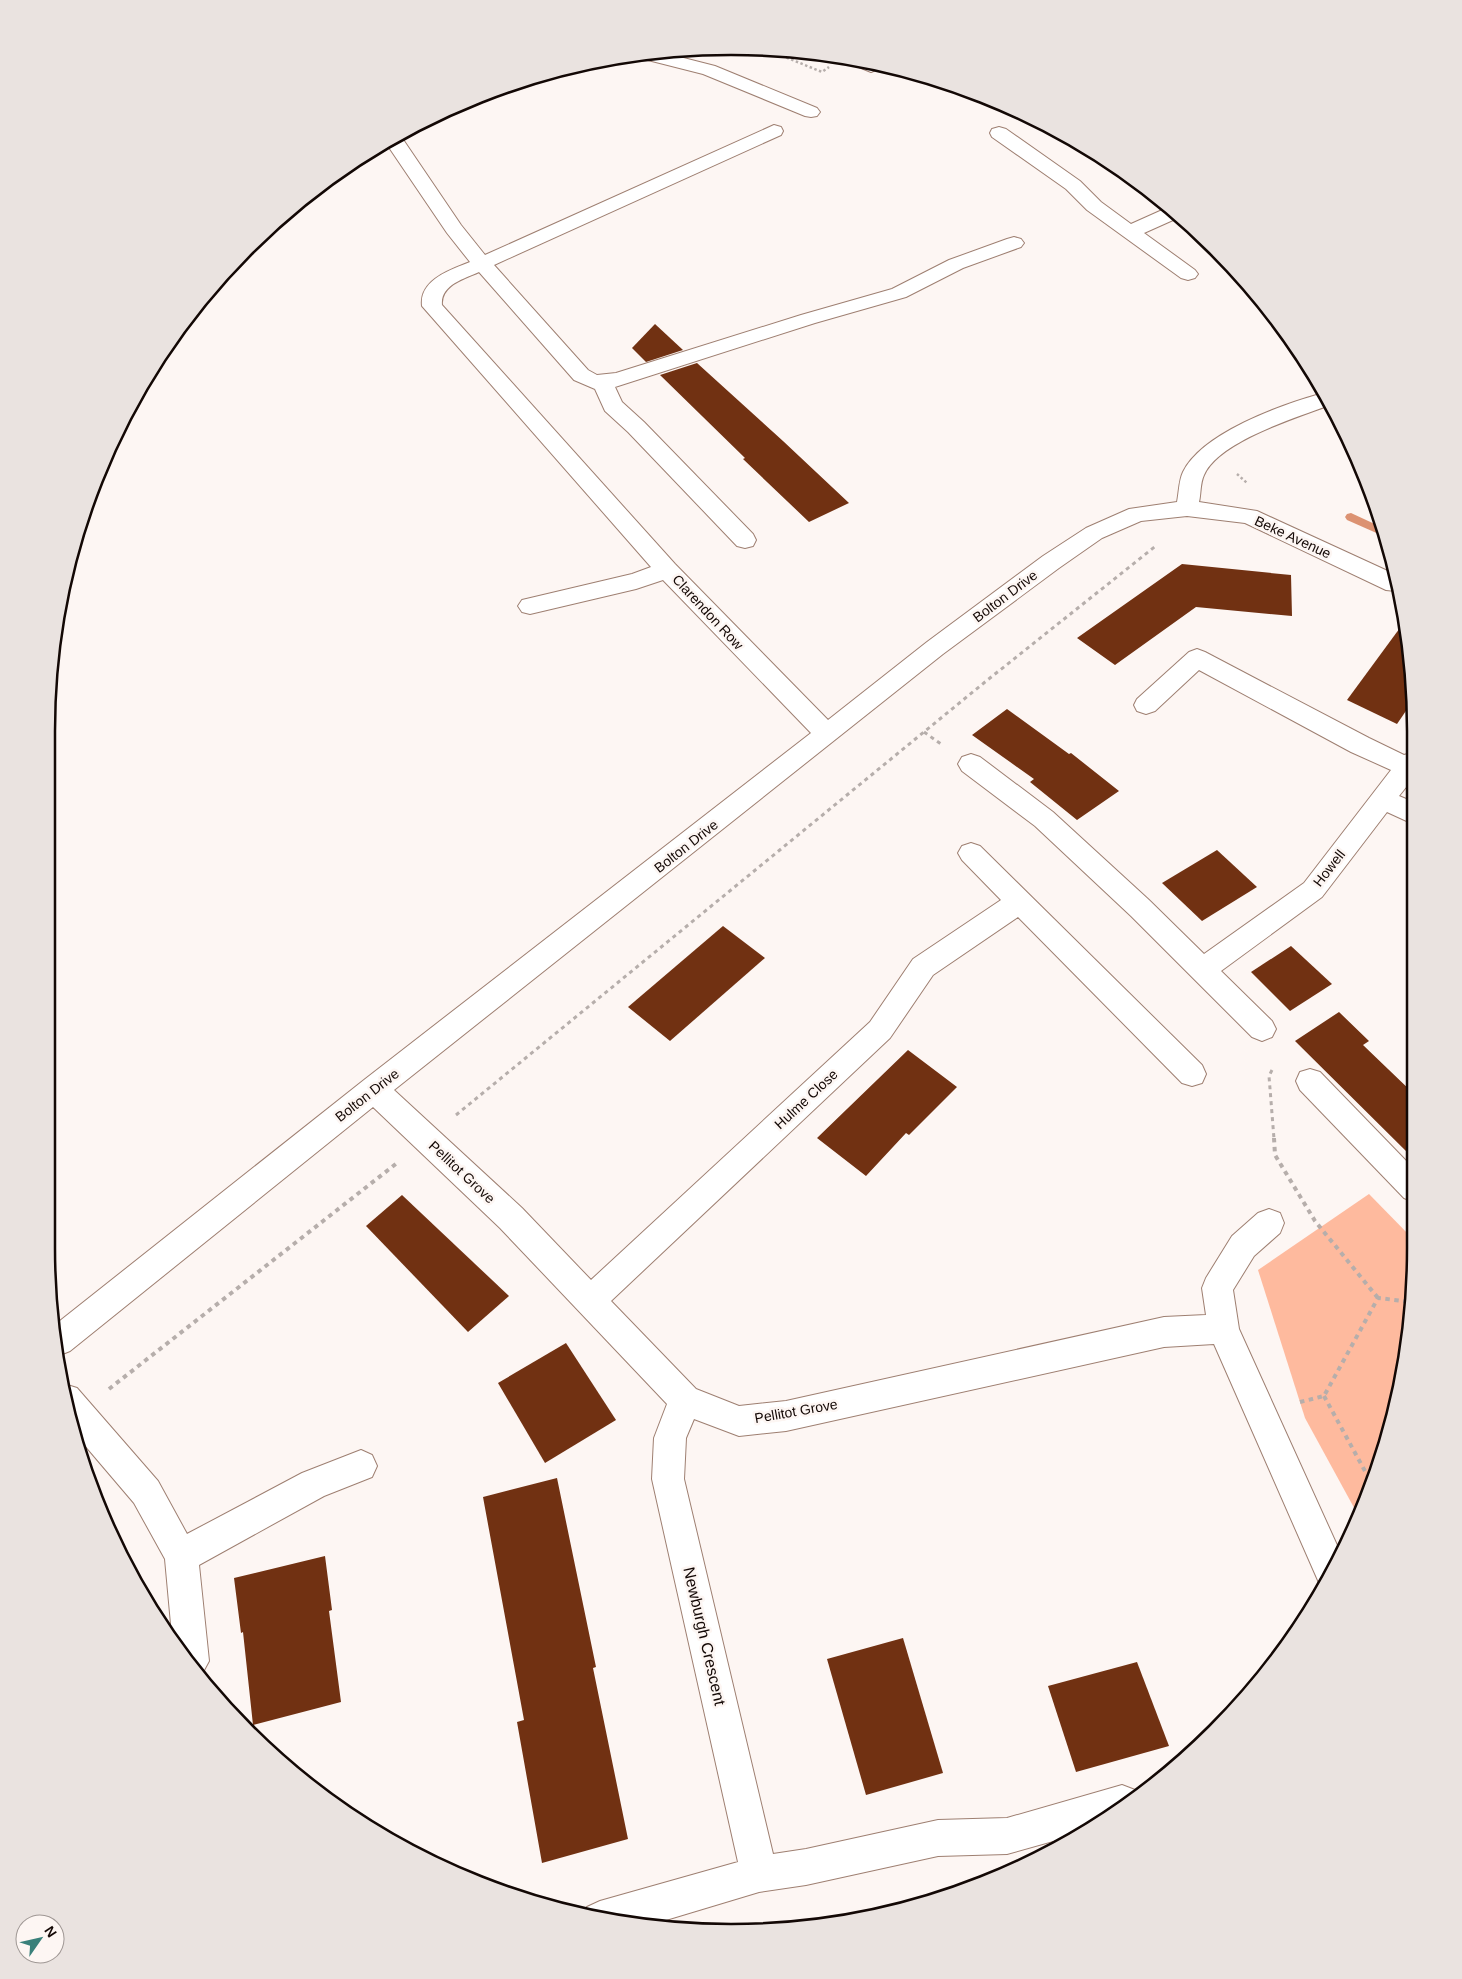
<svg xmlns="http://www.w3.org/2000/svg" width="1462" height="1979" viewBox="0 0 1462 1979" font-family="Helvetica,sans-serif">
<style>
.green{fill:#feba9e}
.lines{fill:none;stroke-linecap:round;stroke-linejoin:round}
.stream{fill:#dc9272;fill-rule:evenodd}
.building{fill:#713112}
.minor-casing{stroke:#9e7f71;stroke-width:2}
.path-far2{stroke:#b6aeab;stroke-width:2.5;stroke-dasharray:2.5 2.5;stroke-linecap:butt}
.path-far1{stroke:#b6aeab;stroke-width:3;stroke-dasharray:4 4;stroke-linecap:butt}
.path{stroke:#b6aeab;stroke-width:4;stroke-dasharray:4.5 4.5;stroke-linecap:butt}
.minor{fill:#fff;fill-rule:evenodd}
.labels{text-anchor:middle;stroke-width:5;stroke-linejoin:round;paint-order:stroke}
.street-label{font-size:14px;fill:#130805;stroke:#fdf6f3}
.near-street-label{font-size:16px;fill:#130805;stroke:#fdf6f3}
.rim{fill:none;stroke:#130805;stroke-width:2.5}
</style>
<rect width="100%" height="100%" fill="#fdf6f3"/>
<polygon class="green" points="1369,1194 1414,1240 1414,1293 1380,1468 1358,1515 1305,1418 1258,1270"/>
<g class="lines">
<polygon class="stream" points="1351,513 1379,526 1381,535 1347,520 1345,517 1347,514"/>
</g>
<g class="building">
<polygon points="655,324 683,350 646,362 632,348"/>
<polygon points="697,363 783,441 849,503 809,522 743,459 745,458 660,375"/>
<polygon points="1182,564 1291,575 1292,616 1196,607 1115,665 1077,638"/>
<polygon points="1405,621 1410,641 1410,705 1397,724 1347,700"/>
<polygon points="1007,709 1069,754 1071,753 1119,791 1077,820 1030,782 1034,779 972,735"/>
<polygon points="1217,850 1257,887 1202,921 1162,883"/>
<polygon points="723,926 765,958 670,1041 628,1007"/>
<polygon points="1291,946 1332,984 1290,1011 1251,972"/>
<polygon points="1339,1012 1369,1041 1363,1045 1413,1093 1413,1158 1295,1041"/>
<polygon points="908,1050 957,1087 909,1135 906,1133 866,1176 817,1138"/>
<polygon points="402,1195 509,1296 468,1332 366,1226"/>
<polygon points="566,1343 616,1420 545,1463 498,1383"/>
<polygon points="557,1478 596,1667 593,1668 628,1839 542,1863 517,1722 524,1720 483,1497"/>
<polygon points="325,1556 332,1610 329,1611 341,1702 253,1725 243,1632 241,1633 234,1578"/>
<polygon points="903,1638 943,1773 866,1795 827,1659"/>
<polygon points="1137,1662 1169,1746 1076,1772 1048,1686"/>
</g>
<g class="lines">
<defs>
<g id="minor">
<polygon points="660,52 715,66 817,108 820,112 817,116 811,117 805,116 703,74 640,58 638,56"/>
<polygon points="852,60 883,67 871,72 854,65"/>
<path d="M774,125L781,127L783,131L781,135L494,265L588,370L597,375L616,373L801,315L892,289L949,260L1007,239L1014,237L1021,239L1024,243L1021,247L963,268L906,297L815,323L615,387L622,402L644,422L753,534L756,540L753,546L745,548L737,546L628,432L605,411L595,389L574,380L479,272C464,279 440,285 442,305L675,564L828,720L927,642L1043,556L1086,528L1129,509L1177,502C1179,492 1179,480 1183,472C1202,433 1281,405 1320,394L1327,406C1295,418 1218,442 1204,475C1200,483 1201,494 1199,502L1257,511L1392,573L1396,591L1386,590L1245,523L1187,516L1141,521L1102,538L1059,568L943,654L394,1090L522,1208L591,1280L870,1022L913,959L1001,900L962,860L958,853L962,846L971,843L980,846L1202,1065L1206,1074L1202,1083L1192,1086L1182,1083L1018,917L933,975L890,1038L611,1301L696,1389L739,1406L786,1401L1164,1317L1206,1315L1202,1288L1206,1278L1232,1236L1258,1213L1269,1209L1280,1213L1284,1223L1280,1233L1254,1256L1233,1290L1239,1329L1341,1554L1326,1587L1320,1585L1214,1344L1164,1347L786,1431L739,1436L694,1419L686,1438L684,1479L773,1854L806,1849L938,1820L1007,1818L1122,1785L1135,1790L1138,1797L1071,1836L1007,1854L938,1856L806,1885L759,1892L656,1923L598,1920L583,1915L587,1907L600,1901L738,1862L652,1479L654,1438L667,1404L500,1228L373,1107L70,1351L60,1355L56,1324L364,1080L811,733L663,580L636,589L530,614L522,612L518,606L522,600L632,574L651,567L422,306C419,280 450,270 470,262L447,233L386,143L400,135L461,225L485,255Z"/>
<polygon points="999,127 1006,129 1080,181 1101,202 1131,224 1169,207 1182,216 1144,233 1195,270 1198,274 1195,278 1188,280 1181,278 1087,210 1066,189 992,137 990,133 992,129"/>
<polygon points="1197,649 1205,652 1369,738 1404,755 1411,753 1411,781 1399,796 1411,801 1411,823 1387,812 1322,897 1221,971 1272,1021 1276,1029 1272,1037 1262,1041 1252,1037 1131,916 1035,826 962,771 958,764 962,757 971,754 980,757 1053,812 1149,900 1204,954 1304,883 1391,770 1351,752 1199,670 1155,711 1146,714 1137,711 1134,705 1137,699 1189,652"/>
<polygon points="1310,1069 1320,1072 1413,1168 1414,1202 1404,1198 1300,1090 1296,1081 1300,1072"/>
<polygon points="64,1384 77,1388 158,1481 187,1534 302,1473 361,1450 372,1455 377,1466 372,1477 324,1496 199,1565 209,1661 202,1674 172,1635 165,1559 134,1503 71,1429"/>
</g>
</defs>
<use href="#minor" class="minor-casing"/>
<g class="path-far2">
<polyline points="768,50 822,72 829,67"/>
<polyline points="1237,474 1247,483"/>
</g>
<g class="path-far1">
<polyline points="924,732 941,744"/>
<polyline points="1272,1070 1269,1076 1274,1139"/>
<polyline points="456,1115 985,682 1157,545"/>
</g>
<g class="path">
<polyline points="1274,1138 1275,1155 1315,1221 1378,1298"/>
<polyline points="109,1389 397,1163"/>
<polyline points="1324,1396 1372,1484"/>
<polyline points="1300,1402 1324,1396 1378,1298 1412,1302"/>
</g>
<use href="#minor" class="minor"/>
</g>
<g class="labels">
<g class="street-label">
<text transform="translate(1293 537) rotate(25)" y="5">Beke Avenue</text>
<text transform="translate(1005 596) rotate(-37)" y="5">Bolton Drive</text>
<text transform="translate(708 612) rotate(47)" y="5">Clarendon Row</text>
<text transform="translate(686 846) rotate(-38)" y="5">Bolton Drive</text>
<text transform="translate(1329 868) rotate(-52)" y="5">Howell</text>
<text transform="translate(367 1095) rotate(-38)" y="5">Bolton Drive</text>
<text transform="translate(806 1099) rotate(-43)" y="5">Hulme Close</text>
<text transform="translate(462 1172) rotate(43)" y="5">Pellitot Grove</text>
<text transform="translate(796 1411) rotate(-10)" y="5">Pellitot Grove</text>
</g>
<g class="near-street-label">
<text transform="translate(705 1636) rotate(77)" y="6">Newburgh Crescent</text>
</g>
</g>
<path d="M0 0H1462V1979H0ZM731 55H731A676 676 0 0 1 1407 731V1248A676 676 0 0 1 731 1924H731A676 676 0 0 1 55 1248V731A676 676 0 0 1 731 55Z" fill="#eae3e0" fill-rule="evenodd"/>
<path class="rim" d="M731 55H731A676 676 0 0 1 1407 731V1248A676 676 0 0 1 731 1924H731A676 676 0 0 1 55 1248V731A676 676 0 0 1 731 55Z"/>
<g transform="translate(40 1939) rotate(56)"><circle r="24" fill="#fdf6f3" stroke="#9f9794"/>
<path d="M0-4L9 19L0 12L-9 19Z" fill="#39807a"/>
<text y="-8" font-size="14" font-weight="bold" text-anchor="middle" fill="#130805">N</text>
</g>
</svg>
